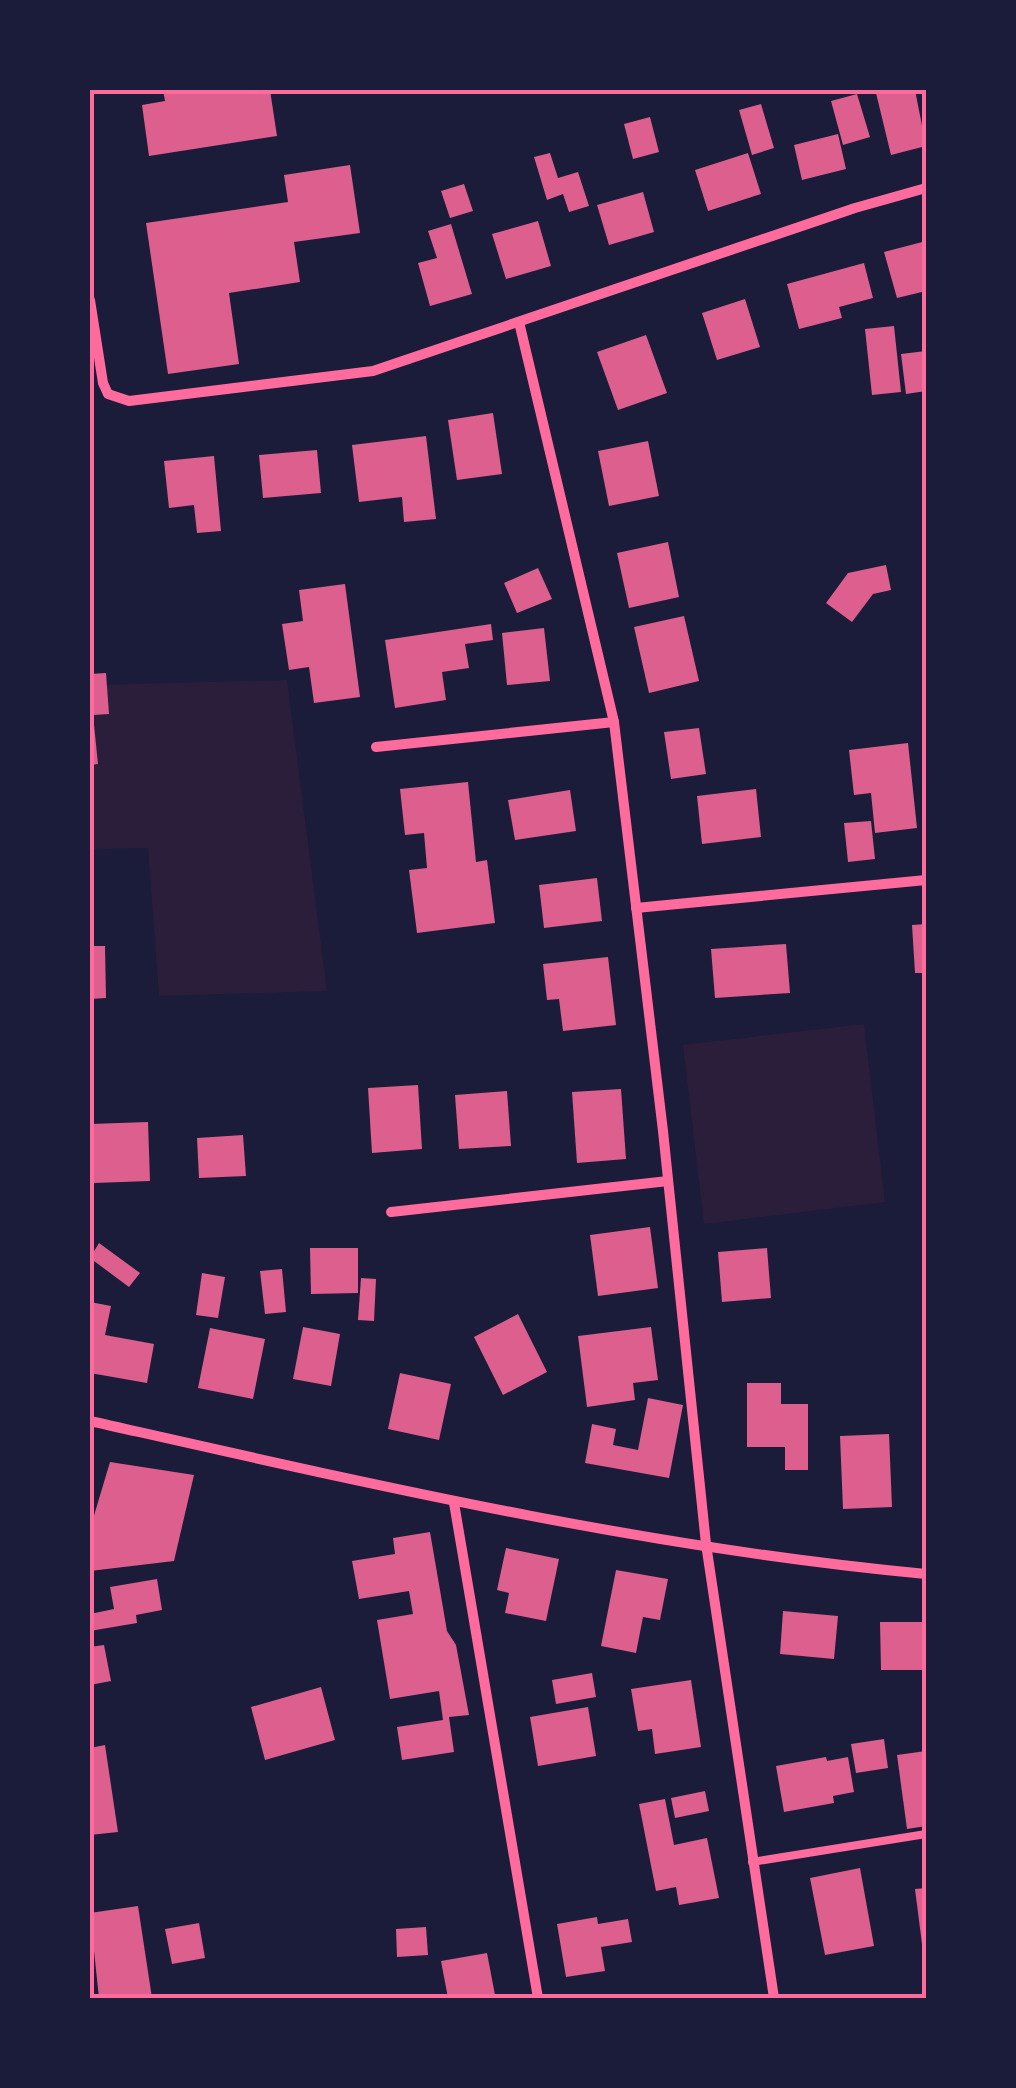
<svg xmlns="http://www.w3.org/2000/svg" width="1016" height="2088" viewBox="0 0 1016 2088" font-family="Helvetica,sans-serif">
<style>
.green{fill:#2a1e3b}
.building{fill:#dd5f8e}
.lines{fill:none;stroke-linecap:round;stroke-linejoin:round}
.service{stroke:#ff6b9d;stroke-width:8}
.minor{stroke:#ff6b9d;stroke-width:10}
.neatline{fill:none;stroke:#ff6b9d;stroke-width:4}
</style>
<rect width="100%" height="100%" fill="#1b1b3a"/>
<g class="green">
<polygon points="287,680 327,991 159,996 148,848 90,849 90,685"/>
<polygon points="864,1024 885,1202 704,1224 683,1045"/>
</g>
<g class="building">
<polygon points="163,90 270,90 277,136 149,156 142,105 165,101"/>
<polygon points="887,90 915,90 926,146 891,155 876,93"/>
<polygon points="857,94 870,137 843,145 831,101"/>
<polygon points="761,104 774,148 752,155 739,110"/>
<polygon points="650,117 659,152 633,159 624,124"/>
<polygon points="838,134 846,169 802,180 794,145"/>
<polygon points="550,153 558,178 578,172 589,206 569,212 563,194 547,200 534,157"/>
<polygon points="748,153 761,194 708,211 695,170"/>
<polygon points="350,165 360,233 294,242 300,282 229,293 239,364 168,374 146,223 288,202 284,175"/>
<polygon points="464,184 473,211 450,218 441,191"/>
<polygon points="643,192 654,232 609,245 597,205"/>
<polygon points="538,221 551,266 506,279 492,234"/>
<polygon points="451,224 472,294 430,306 418,263 437,258 428,231"/>
<polygon points="926,241 926,291 897,298 884,252"/>
<polygon points="864,263 873,298 839,307 842,318 799,329 787,284"/>
<polygon points="745,299 760,347 717,360 702,313"/>
<polygon points="894,326 901,392 872,395 865,329"/>
<polygon points="646,335 667,393 618,410 597,352"/>
<polygon points="926,351 926,391 906,394 901,354"/>
<polygon points="493,413 502,474 457,480 448,420"/>
<polygon points="426,436 436,519 404,522 402,497 359,502 352,445"/>
<polygon points="648,441 659,496 609,506 598,451"/>
<polygon points="317,450 321,493 263,498 259,455"/>
<polygon points="214,456 221,531 197,533 194,505 169,508 164,461"/>
<polygon points="668,542 679,597 629,608 617,553"/>
<polygon points="886,565 891,590 873,594 852,622 826,603 848,573"/>
<polygon points="538,568 552,599 517,613 504,583"/>
<polygon points="345,584 360,697 314,703 309,667 289,670 282,624 303,621 299,590"/>
<polygon points="684,616 699,681 649,693 634,627"/>
<polygon points="491,624 493,640 465,644 469,668 442,672 446,700 395,708 385,640"/>
<polygon points="544,628 550,681 507,685 502,633"/>
<polygon points="106,673 109,714 93,715 98,764 90,765 90,674"/>
<polygon points="699,728 706,774 671,779 664,732"/>
<polygon points="908,743 917,828 875,833 871,793 854,795 849,750"/>
<polygon points="468,782 476,862 487,860 495,923 417,933 409,870 427,868 424,833 405,835 400,789"/>
<polygon points="756,789 761,837 702,844 697,796"/>
<polygon points="570,790 576,831 515,840 508,800"/>
<polygon points="871,821 875,859 848,862 844,823"/>
<polygon points="597,878 602,921 544,928 539,885"/>
<polygon points="926,924 926,973 915,973 912,925"/>
<polygon points="786,944 790,993 715,998 711,949"/>
<polygon points="90,946 105,946 106,998 90,999"/>
<polygon points="608,957 616,1025 563,1031 559,999 547,1000 543,964"/>
<polygon points="418,1085 422,1149 372,1153 368,1088"/>
<polygon points="621,1089 626,1159 577,1163 572,1092"/>
<polygon points="507,1091 511,1146 459,1149 455,1095"/>
<polygon points="148,1122 150,1181 94,1183 91,1124"/>
<polygon points="243,1135 246,1176 199,1178 197,1138"/>
<polygon points="650,1227 658,1288 598,1296 590,1235"/>
<polygon points="99,1243 140,1273 129,1287 90,1258"/>
<polygon points="310,1248 358,1248 358,1293 311,1294"/>
<polygon points="767,1248 771,1298 722,1302 718,1252"/>
<polygon points="282,1269 286,1312 265,1314 260,1271"/>
<polygon points="202,1273 225,1277 218,1318 196,1315"/>
<polygon points="361,1278 376,1279 374,1321 358,1320"/>
<polygon points="90,1302 111,1306 105,1335 154,1344 147,1383 90,1373"/>
<polygon points="518,1314 547,1372 503,1395 474,1337"/>
<polygon points="303,1327 340,1334 331,1386 293,1379"/>
<polygon points="651,1327 658,1380 633,1383 635,1400 587,1407 578,1336"/>
<polygon points="210,1328 265,1339 253,1399 198,1388"/>
<polygon points="400,1373 451,1384 439,1440 388,1429"/>
<polygon points="747,1383 781,1383 781,1404 808,1404 808,1470 785,1470 785,1447 747,1447"/>
<polygon points="648,1398 683,1405 669,1478 585,1463 592,1424 616,1429 613,1445 638,1450"/>
<polygon points="889,1434 892,1507 843,1509 840,1436"/>
<polygon points="110,1462 194,1475 174,1561 90,1571 90,1529"/>
<polygon points="430,1532 447,1631 456,1645 469,1715 449,1717 454,1752 402,1760 397,1727 443,1720 439,1691 390,1699 377,1620 413,1614 409,1591 359,1599 352,1561 395,1554 393,1538"/>
<polygon points="506,1548 559,1559 546,1621 505,1613 509,1593 497,1590"/>
<polygon points="616,1570 668,1579 660,1620 643,1617 636,1653 601,1646"/>
<polygon points="157,1579 162,1610 136,1615 137,1623 90,1631 90,1614 114,1609 110,1587"/>
<polygon points="783,1611 838,1616 834,1659 780,1654"/>
<polygon points="880,1622 926,1622 926,1670 881,1670"/>
<polygon points="104,1645 111,1681 90,1685 90,1647"/>
<polygon points="592,1673 596,1697 556,1704 552,1680"/>
<polygon points="691,1680 701,1747 655,1754 652,1729 638,1731 631,1689"/>
<polygon points="321,1687 335,1740 265,1760 251,1707"/>
<polygon points="588,1707 596,1756 538,1766 530,1717"/>
<polygon points="884,1739 888,1768 856,1773 851,1744"/>
<polygon points="105,1745 118,1832 90,1835 90,1748"/>
<polygon points="926,1751 926,1826 907,1829 897,1755"/>
<polygon points="826,1757 827,1761 848,1757 854,1792 833,1796 834,1803 784,1812 776,1766"/>
<polygon points="705,1791 709,1811 675,1818 671,1798"/>
<polygon points="665,1799 674,1845 707,1838 719,1898 679,1905 676,1887 656,1891 639,1804"/>
<polygon points="860,1868 874,1946 825,1955 810,1878"/>
<polygon points="926,1888 926,1943 922,1944 915,1889"/>
<polygon points="138,1906 152,1998 99,1998 90,1913"/>
<polygon points="597,1917 598,1924 628,1919 632,1942 601,1947 605,1971 566,1977 557,1924"/>
<polygon points="199,1923 205,1958 172,1964 165,1929"/>
<polygon points="426,1927 428,1955 397,1957 396,1929"/>
<polygon points="487,1953 495,1995 448,1998 441,1961"/>
</g>
<g class="lines">
<polyline class="service" points="752,1862 926,1834"/>
<g class="minor">
<polyline points="90,300 103,383 108,394 129,401 373,371 855,208 926,188"/>
<polyline points="519,322 614,722 663,1131 706,1544 774,1998"/>
<polyline points="376,747 614,722"/>
<polyline points="636,908 926,880"/>
<polyline points="391,1212 668,1181"/>
<path d="M90,1421C366,1483 644,1548 926,1574"/>
<polyline points="454,1503 538,1998"/>
</g>
</g>
<rect width="1016" height="2088" fill="none" stroke="#1b1b3a" stroke-width="185"/>
<rect x="92" y="92" width="832" height="1904" class="neatline"/>
</svg>
